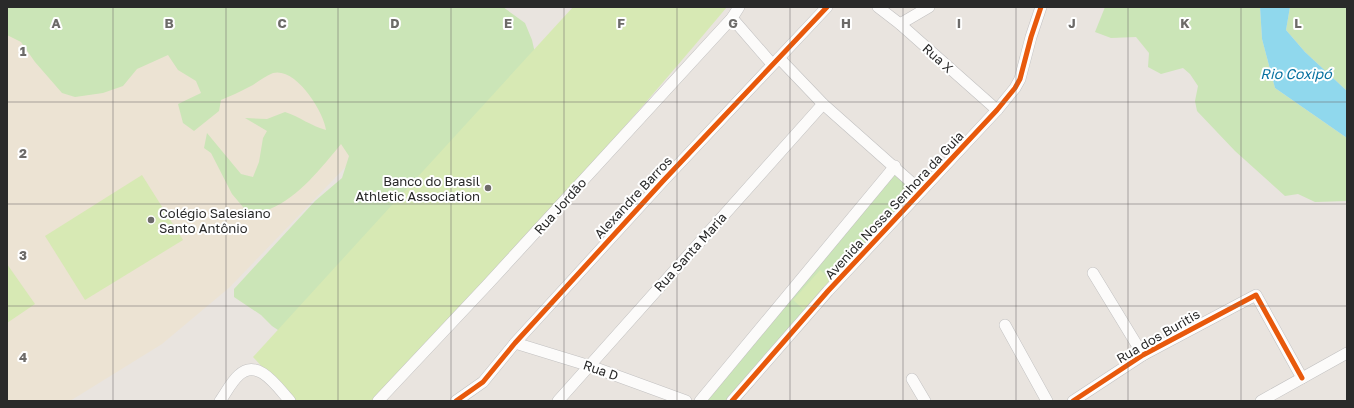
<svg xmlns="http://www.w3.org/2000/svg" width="1354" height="408" viewBox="0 0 1354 408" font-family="'Golos Text',sans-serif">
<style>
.education{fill:#ece3d3}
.green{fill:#cbe5b7}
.pitch{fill:#d7e9b4}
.water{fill:#90d8ed}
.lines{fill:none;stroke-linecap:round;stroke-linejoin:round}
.minor-casing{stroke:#c2c1c1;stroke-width:12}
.minor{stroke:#fcfbfa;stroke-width:11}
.cycleway-casing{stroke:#fff;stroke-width:8}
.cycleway{stroke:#e8590c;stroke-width:5}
.grid{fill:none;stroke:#6d6b69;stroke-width:1;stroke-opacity:0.55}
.poi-dot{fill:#6d6b69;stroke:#fff;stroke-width:1.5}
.labels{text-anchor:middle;stroke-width:4;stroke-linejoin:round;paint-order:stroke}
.street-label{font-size:13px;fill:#2a2a2a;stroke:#fff}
.poi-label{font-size:13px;fill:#2a2a2a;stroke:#fff;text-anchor:end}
.water-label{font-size:14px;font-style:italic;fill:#0871a0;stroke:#fff}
.grid-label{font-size:13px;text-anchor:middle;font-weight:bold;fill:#6d6b69;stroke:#fff;stroke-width:4;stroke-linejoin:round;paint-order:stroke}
</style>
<rect width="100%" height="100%" fill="#e9e4df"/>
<polygon class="education" points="7,7 263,7 359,153 230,287 162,344 70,401 7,401"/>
<g class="green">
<path d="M7,7H503L525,23L532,40L538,66L287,336L272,326L261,315L234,297V289L315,201L342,178L349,156L341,144C322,167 299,197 270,209C264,211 256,212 249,214L232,194L211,153L204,148L207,133L241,174L253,177L259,162L263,138L267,131L245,118L267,119L285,112C300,117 311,126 326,130C324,112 296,67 273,73C265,76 257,83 249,87C240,92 230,96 221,100L219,111L194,131L183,123L178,104L201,93L196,81L178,70L168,55L137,69L123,86L103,93L75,97L62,93L35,62L21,42L7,35Z"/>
<polygon points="1105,7 1260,7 1262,39 1275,88 1347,138 1347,201 1315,202 1298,194 1285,196 1235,151 1197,111 1195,101 1198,86 1190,74 1183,68 1161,74 1148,67 1149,53 1136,37 1111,38 1095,32"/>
<polygon points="1290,7 1347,7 1347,91 1305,52 1286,30"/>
<polygon points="894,174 915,191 728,401 706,401"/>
</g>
<g class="pitch">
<path d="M573,7H727C614,142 495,273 373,401H293L253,357Z"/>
<polygon points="142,175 183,240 85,300 45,236"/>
<polygon points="7,264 35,304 7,323"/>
<polygon points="820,270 831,280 804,310 793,300"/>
</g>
<polygon class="water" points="1260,7 1290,7 1286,30 1305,52 1347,91 1347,138 1275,88 1262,39"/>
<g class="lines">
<defs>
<g id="minor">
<polyline points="878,7 900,24 997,110"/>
<polyline points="732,18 772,64"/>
<polyline points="900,24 929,7"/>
<polyline points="779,58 823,104 921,191"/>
<polyline points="1093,273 1143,355"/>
<polyline points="1005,325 1047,401"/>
<polyline points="515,343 590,366 686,401"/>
<polyline points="912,379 925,401"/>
<path d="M220,401C226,393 231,382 239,375C258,357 278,388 290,401"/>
<polyline points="378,401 488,284 732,18 739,7"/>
<polyline points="456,401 483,382 515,343 663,181 827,7"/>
<polyline points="558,401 823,104"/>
<polyline points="700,401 895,166"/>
<polyline points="732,401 828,291 997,110 1015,88 1020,79 1031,37 1041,7"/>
<polyline points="1073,401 1143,355 1256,295 1302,378"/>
<polyline points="1261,401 1347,353"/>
</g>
</defs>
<use href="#minor" class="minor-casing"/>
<use href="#minor" class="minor"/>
<defs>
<g id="cycleway">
<polyline points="456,401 483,382 515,343 663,181 827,7"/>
<polyline points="732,401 828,291 997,110 1015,88 1020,79 1031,37 1041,7"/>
<polyline points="1073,401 1143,355 1256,295 1302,378"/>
</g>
</defs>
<use href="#cycleway" class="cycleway-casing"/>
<use href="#cycleway" class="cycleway"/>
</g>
<path class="grid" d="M113,7V401M226,7V401M338,7V401M451,7V401M564,7V401M677,7V401M790,7V401M903,7V401M1016,7V401M1128,7V401M1241,7V401M7,102H1347M7,204H1347M7,306H1347"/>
<g class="poi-dot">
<circle cx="488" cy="188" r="4"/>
<circle cx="151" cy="220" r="4"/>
</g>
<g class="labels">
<g class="street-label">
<text transform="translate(938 58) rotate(42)" y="5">Rua X</text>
<text transform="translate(633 197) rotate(-47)" y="5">Alexandre Barros</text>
<text transform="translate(894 205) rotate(-47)" y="5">Avenida Nossa Senhora da Guia</text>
<text transform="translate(560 206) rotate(-48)" y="5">Rua Jordão</text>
<text transform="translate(690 252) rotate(-48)" y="5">Rua Santa Maria</text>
<text transform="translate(1158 336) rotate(-30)" y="5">Rua dos Buritis</text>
<text transform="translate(601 370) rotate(19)" y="5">Rua D</text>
</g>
<g class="poi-label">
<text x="480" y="186">Banco do Brasil<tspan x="480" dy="15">Athletic Association</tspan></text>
<text x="159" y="218" text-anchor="start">Colégio Salesiano<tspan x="159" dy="15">Santo Antônio</tspan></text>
</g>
<g class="water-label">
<text x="1296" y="79">Rio Coxipó</text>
</g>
</g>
<g class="grid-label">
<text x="56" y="28">A</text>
<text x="169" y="28">B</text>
<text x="282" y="28">C</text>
<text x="395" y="28">D</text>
<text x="508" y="28">E</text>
<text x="621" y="28">F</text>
<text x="733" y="28">G</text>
<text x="846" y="28">H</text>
<text x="959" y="28">I</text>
<text x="1072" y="28">J</text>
<text x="1185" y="28">K</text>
<text x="1298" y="28">L</text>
<text x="23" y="56">1</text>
<text x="23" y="158">2</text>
<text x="23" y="260">3</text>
<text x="23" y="362">4</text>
</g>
<rect width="1354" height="408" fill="none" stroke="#2a2a2a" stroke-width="16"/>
</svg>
